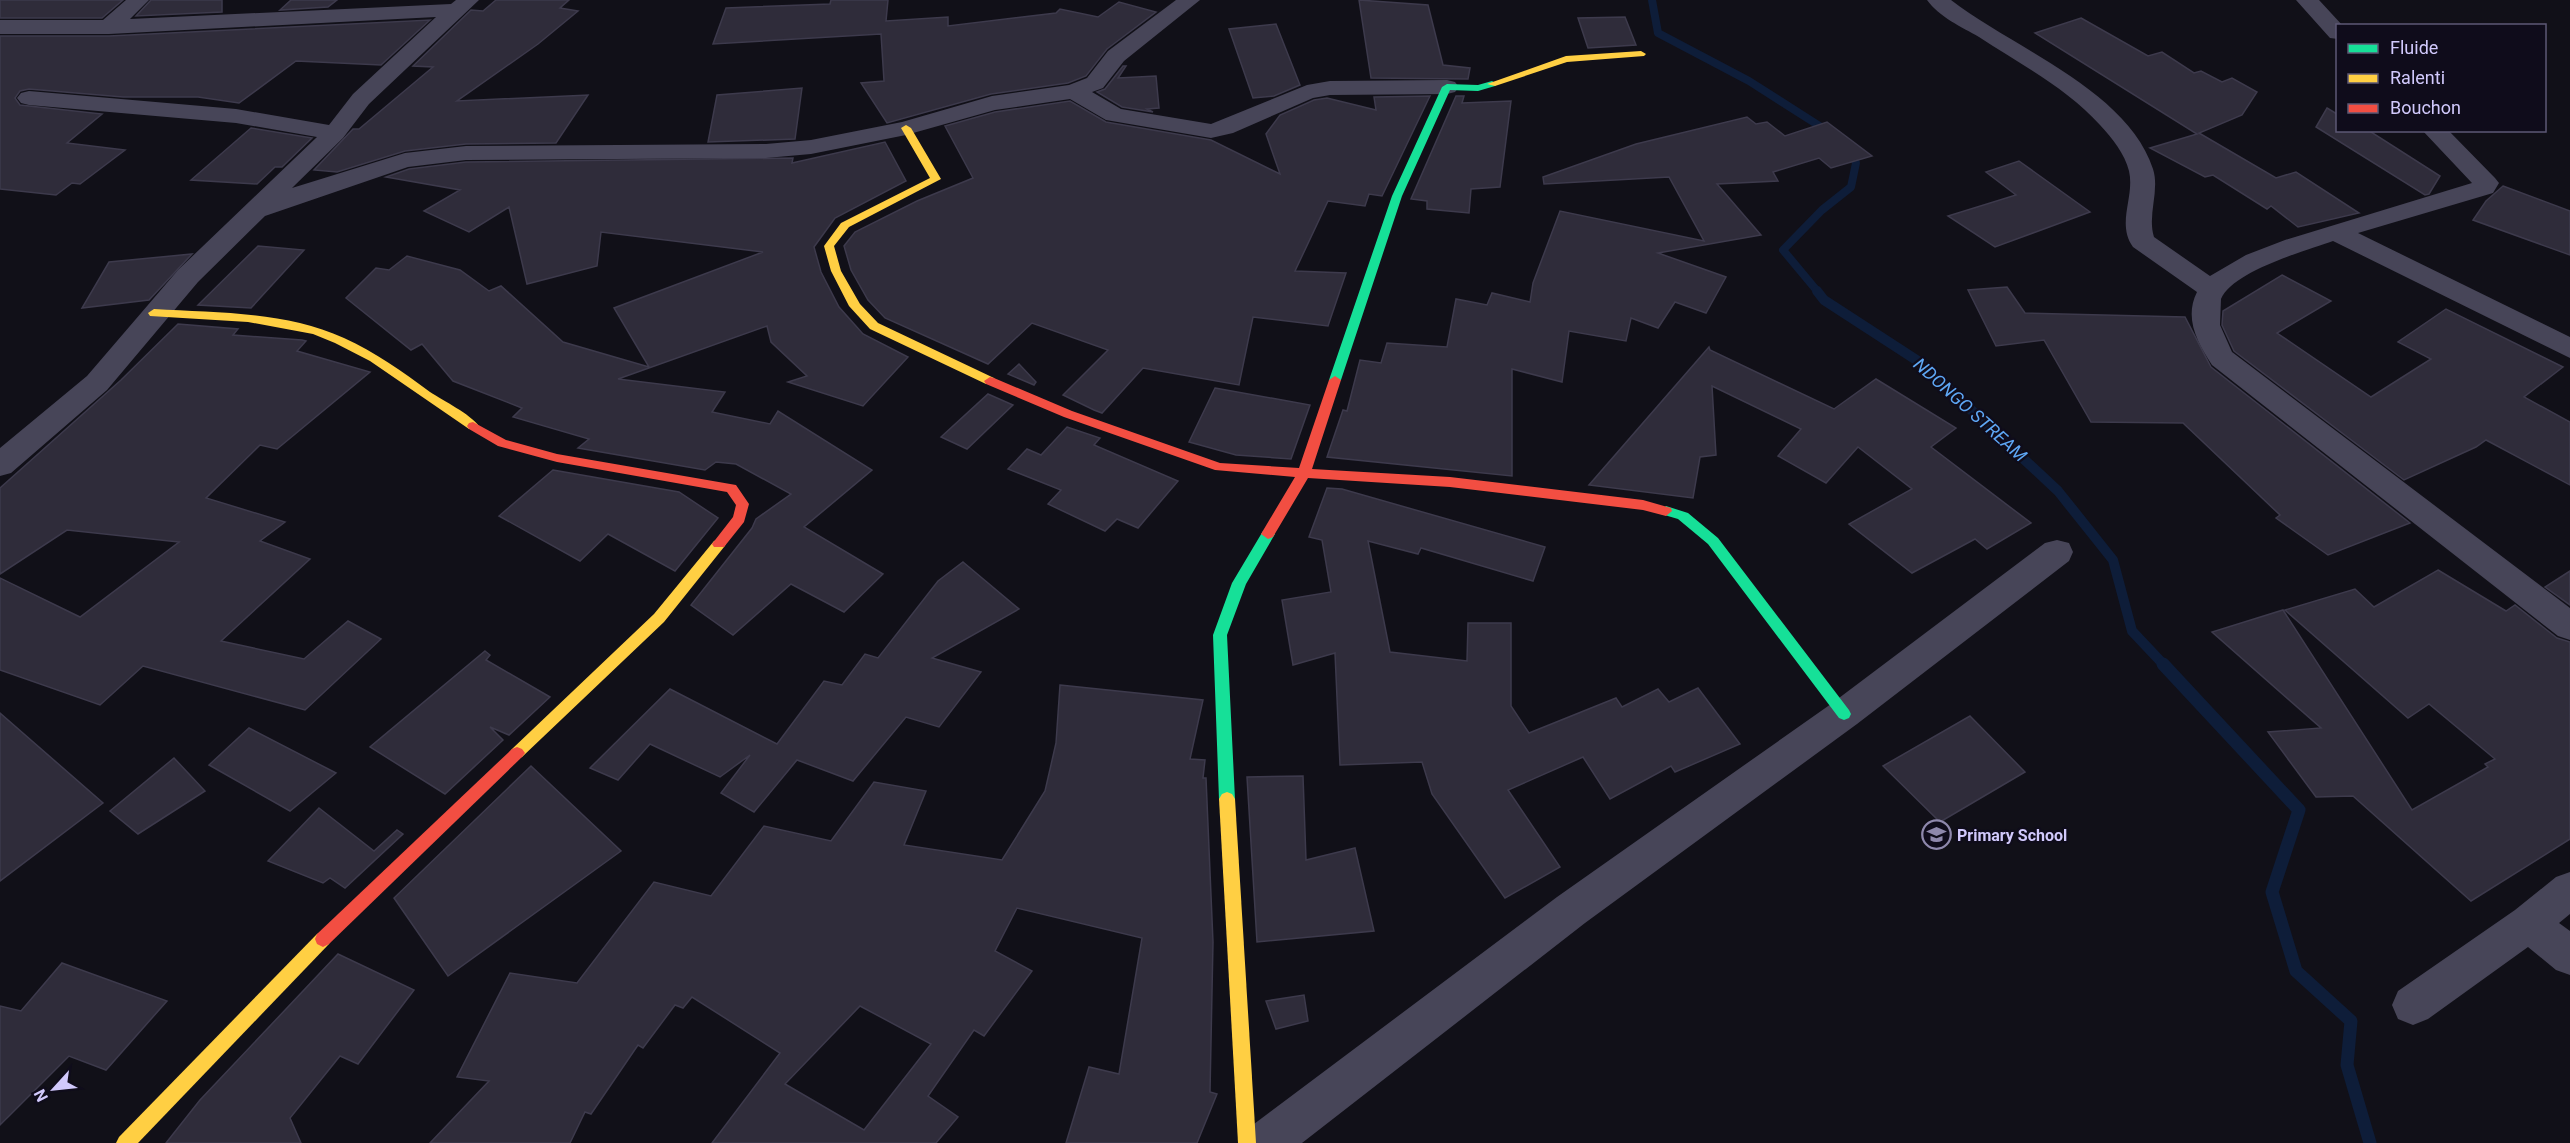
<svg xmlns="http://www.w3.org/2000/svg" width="2570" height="1143" viewBox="0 0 2570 1143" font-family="Roboto,sans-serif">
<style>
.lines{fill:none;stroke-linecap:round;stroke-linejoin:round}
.stream-far2{stroke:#0e1d39;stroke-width:8}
.stream-far1{stroke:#0e1d39;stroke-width:10}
.stream{stroke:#0e1d39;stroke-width:13}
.building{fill:#2f2c3a;stroke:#3d3a4c;stroke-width:1.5;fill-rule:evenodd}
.street{fill:#474558;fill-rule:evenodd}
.fast{fill:#16e098;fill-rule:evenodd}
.slow{fill:#ffcf43;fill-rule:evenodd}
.jam{fill:#f24e42;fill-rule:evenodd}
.labels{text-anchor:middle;stroke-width:4.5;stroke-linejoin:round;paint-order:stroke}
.poi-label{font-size:16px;font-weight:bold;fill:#d1c9fc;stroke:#0f0c1b;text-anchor:start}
.water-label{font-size:18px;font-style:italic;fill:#5ea7f5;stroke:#0f0c1b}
</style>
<rect width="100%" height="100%" fill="#111018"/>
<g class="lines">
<g class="stream-far2">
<polyline points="1652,0 1658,33 1749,81 1829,132"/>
<polyline points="1818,292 1783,250 1822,210 1851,187 1856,163 1850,148"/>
</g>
<polyline class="stream-far1" points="1817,291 1824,300 1921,363 2058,491 2113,560 2132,631 2165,666"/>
<polyline class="stream" points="2163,664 2299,810 2272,892 2296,971 2351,1021 2347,1065 2370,1143"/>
</g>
<g class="building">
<polygon points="0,0 123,0 102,18 0,18"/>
<polygon points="151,0 222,0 222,12 136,16"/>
<polygon points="291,0 337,0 328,7 280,10"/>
<polygon points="496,0 569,0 560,8 578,11 538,44 457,101 588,95 556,143 466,144 405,151 337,172 314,170 353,129 359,129 433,67 413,66 471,10 483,11"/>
<polygon points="831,0 888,0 886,21 948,17 948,26 1056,13 1060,9 1098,17 1119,2 1156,12 1107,49 1086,76 1068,83 991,94 887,123 861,83 884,81 881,34 713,44 726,8 830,4"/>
<polygon points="1359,0 1428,5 1443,65 1470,68 1468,79 1371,78"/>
<polygon points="1625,17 1636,45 1588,48 1578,18"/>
<polygon points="2081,18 2148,56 2162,52 2194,73 2201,71 2222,82 2232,78 2257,92 2242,115 2199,133 2276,178 2296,172 2359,213 2298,227 2271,206 2267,209 2213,175 2205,177 2150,148 2197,134 2035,33"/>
<polygon points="430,20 381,65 296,61 239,103 198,97 123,97 29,89 20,91 15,98 20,105 102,114 67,143 125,150 80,184 72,183 56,195 0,189 0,36 109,36"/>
<polygon points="1276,24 1300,85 1274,96 1253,98 1229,29"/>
<polygon points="1123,66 1126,66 1118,78 1156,76 1159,108 1147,109 1153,112 1122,107 1097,92 1105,89"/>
<polygon points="802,88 795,139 708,142 717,95"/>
<polygon points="1430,96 1382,196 1369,194 1365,206 1328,201 1295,271 1346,273 1328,326 1253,317 1239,385 1143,368 1102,413 1094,410 1063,395 1108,350 1032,323 988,364 885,318 868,300 851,270 844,246 855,232 917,201 973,178 945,126 995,112 1070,101 1106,122 1211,140 1280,174 1266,134 1280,115 1314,100 1327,98 1376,110 1374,97"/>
<polygon points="1456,96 1464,96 1462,103 1511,101 1500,187 1471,189 1469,213 1427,209 1427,201 1411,199"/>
<polygon points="2327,108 2337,114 2337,130 2368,130 2440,176 2429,194 2425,195 2316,127"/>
<polygon points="1747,117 1756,124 1767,122 1785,136 1827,122 1872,156 1831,168 1819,158 1773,172 1778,181 1717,184 1761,235 1658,253 1726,277 1706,313 1675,302 1658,328 1631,318 1626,341 1569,331 1562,382 1512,369 1512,476 1327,457 1343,410 1347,411 1360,360 1381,363 1387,343 1447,347 1456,299 1487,305 1492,293 1530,302 1533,283 1560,211 1704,241 1669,177 1544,184 1543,177 1636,144"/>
<polygon points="251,128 312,138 282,167 275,167 257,184 191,180"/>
<polygon points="885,142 906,181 835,218 814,247 821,272 839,307 863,334 908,357 863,406 788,382 807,376 771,342 767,326 618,379 725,392 712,412 770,424 778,411 872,470 804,527 883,574 844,612 791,584 733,635 691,605 752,528 756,519 791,494 736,464 716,462 705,470 578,448 589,439 513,417 522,408 453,381 422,344 411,350 346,298 376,268 389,270 407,256 460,270 489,291 501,286 563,342 649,367 614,308 763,252 601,232 597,266 527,284 509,207 469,232 424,211 460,190 386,177 409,169 466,162 793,158 792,163"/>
<polygon points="2019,161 2090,212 1995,247 1948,216 2016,195 1986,172"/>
<polygon points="2503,186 2570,211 2570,255 2473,220 2486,201"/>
<polygon points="258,246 304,250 251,308 198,305"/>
<polygon points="192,254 149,300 82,308 109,262"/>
<polygon points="2282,275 2331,301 2277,333 2371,397 2431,359 2398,342 2446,309 2563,367 2524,397 2570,422 2570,485 2486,440 2476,447 2404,480 2234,351 2222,325 2223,311"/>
<polygon points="2007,287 2025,313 2185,317 2211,367 2410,523 2328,555 2276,518 2280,515 2183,423 2091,422 2044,340 1996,346 1968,290"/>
<polygon points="178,324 238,329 233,335 302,340 306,341 297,351 370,372 277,449 260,445 206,498 285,522 260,541 310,559 221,641 304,659 348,621 381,639 305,710 143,666 100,705 0,670 0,578 80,617 179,542 67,530 0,574 0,488 121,380"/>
<polygon points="1709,347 1710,350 1834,409 1876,379 1956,428 1931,447 2031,523 1987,549 1975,539 1912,573 1849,524 1912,489 1858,447 1826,483 1778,456 1801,429 1712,386 1716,455 1700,457 1693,498 1589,485"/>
<polygon points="1019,364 1036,382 1034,385 1008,374"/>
<polygon points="1215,388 1310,405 1291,459 1236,455 1189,442"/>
<polygon points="988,394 1013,405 967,449 941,437"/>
<polygon points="1067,427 1100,438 1094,445 1178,481 1138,528 1117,519 1105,531 1048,504 1061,490 1008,469 1027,449 1041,455"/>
<polygon points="553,470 679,492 718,518 675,571 608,534 580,561 499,516"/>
<polygon points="1327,488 1342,489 1545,547 1533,581 1421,548 1418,554 1368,541 1390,652 1467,661 1468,623 1511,623 1511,706 1529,733 1616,698 1622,707 1658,689 1669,702 1698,688 1740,744 1675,772 1671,766 1610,799 1583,757 1508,790 1560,867 1505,898 1432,794 1422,762 1340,765 1335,653 1293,665 1282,600 1331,592 1322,540 1309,537"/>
<polygon points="963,562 1019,609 932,658 981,672 939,727 906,717 853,781 797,760 754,812 721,793 750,755 720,777 650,744 618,780 590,768 670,689 777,744 824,681 842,685 865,654 878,658 938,581"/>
<polygon points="2438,570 2506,611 2515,605 2557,638 2570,642 2570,839 2471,901 2353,796 2316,797 2268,732 2321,728 2212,632 2283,610 2412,810 2488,767 2485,764 2495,759 2429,704 2408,718 2285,610 2355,589 2374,607"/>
<polygon points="2570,571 2570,605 2545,587"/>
<polygon points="485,651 490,655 486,660 550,697 509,735 490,727 503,740 445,794 370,747"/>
<path d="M1060,685L1203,700L1190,759L1205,760L1203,778H1206L1213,942L1210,1092L1217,1094L1197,1143H1066L1089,1067L1119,1074L1142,938L1017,908L995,951L1032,971L984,1036L974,1030L928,1096L958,1117L936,1143H712L780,1053L692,997L683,1008L675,1005L643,1048L638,1045L591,1114L585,1112L570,1143H430L489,1081L457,1077L510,973L577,983L654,882L711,896L764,826L831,841L874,782L926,791L904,845L1002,860L1045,791L1056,743ZM860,1006L931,1044L864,1130L785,1084Z"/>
<polygon points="0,713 103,803 0,881"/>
<polygon points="1970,716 2025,772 1940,822 1883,766"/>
<polygon points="249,728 336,773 290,811 209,765"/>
<polygon points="174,758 205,791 138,834 110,811"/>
<polygon points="531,766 621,851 448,976 394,898"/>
<polygon points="1303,776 1306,860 1355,848 1374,931 1257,942 1247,777"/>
<polygon points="319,808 374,851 397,830 403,834 345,888 330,878 323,883 268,861"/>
<polygon points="338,954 414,990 358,1064 340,1056 290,1118 301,1143 166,1143 200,1100"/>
<polygon points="62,963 167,1001 106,1070 69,1056 0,1125 0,1006 21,1011"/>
<polygon points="1304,995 1308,1021 1276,1029 1266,1001"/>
</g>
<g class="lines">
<g class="street">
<polygon points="126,0 149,0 130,19 451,4 456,0 479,0 369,104 343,138 292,188 405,153 466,146 766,144 811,140 902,122 992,96 1069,85 1087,78 1108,51 1176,0 1200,0 1124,61 1103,88 1092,92 1121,109 1211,124 1307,85 1330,81 1447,80 1455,82 1459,87 1455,92 1447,94 1330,95 1313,98 1233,133 1211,138 1106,120 1070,99 995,110 906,135 811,154 766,158 466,160 408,167 265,216 198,282 107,390 11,473 0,476 0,448 87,376 178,270 317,137 236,123 29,105 21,103 17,98 21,93 29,91 236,109 329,125 353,94 436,17 109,34 0,34 0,20 103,20"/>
<path d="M1927,0H1951C2011,47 2128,90 2153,169C2160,191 2147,215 2154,237L2210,276L2246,255L2285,240L2472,183L2422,130H2448L2495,178L2499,183L2493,193L2358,233L2570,337V358L2333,241C2305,251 2233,271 2221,299L2220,325L2232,352L2570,608V640L2558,636L2212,365C2197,342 2184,318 2197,292L2133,247C2116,223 2135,197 2129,171C2125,154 2112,138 2100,125C2067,88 2020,64 1979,37C1962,27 1939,17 1927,0Z"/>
<polygon points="2296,0 2319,0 2343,26 2338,26 2338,39 2330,38"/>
<polygon points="2057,540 2069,543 2073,552 2069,561 1857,724 1585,923 1302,1143 1244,1143 1250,1127 1557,897 1831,704 2045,543"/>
<polygon points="2570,872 2570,914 2559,923 2570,931 2570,975 2556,970 2528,947 2428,1019 2413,1025 2398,1019 2392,1005 2398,991 2515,910 2556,877"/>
</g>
<g class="fast">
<polygon points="1492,81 1497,84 1495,86 1478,91 1450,90 1402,196 1341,380 1335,384 1331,383 1329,380 1392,196 1442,87 1447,84 1478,85"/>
<polygon points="1666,506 1688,513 1718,538 1849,710 1851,714 1849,718 1844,720 1839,718 1708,544 1678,519 1661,514 1660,511"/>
<polygon points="1268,529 1275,534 1246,584 1227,635 1235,799 1232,804 1227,806 1222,804 1219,799 1213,635 1232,583 1263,531"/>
</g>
<g class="slow">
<polygon points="1641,51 1646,54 1644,56 1567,62 1495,86 1487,84 1566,56"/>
<polygon points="906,125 911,128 941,179 849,227 834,246 841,271 860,304 878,323 994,378 996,381 994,384 986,384 870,329 849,306 831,271 824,246 841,223 930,178 901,128"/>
<path d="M154,309C218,313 285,311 344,338C375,352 403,372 430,392C444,401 470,414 479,426L477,429H469L370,361L335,343L313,334L248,322L150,316L148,313Z"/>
<polygon points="719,539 726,544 724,547 664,622 522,757 517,759 512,757 509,753 512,749 654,614 714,541"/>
<polygon points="1227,792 1232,794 1235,799 1256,1143 1238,1143 1219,799 1222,794"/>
<polygon points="323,931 329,934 331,939 329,944 138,1143 116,1143 119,1137 317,934"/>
</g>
<g class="jam">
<polygon points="1335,376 1341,380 1312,469 1450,477 1643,500 1671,508 1672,511 1666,516 1643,510 1450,487 1308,478 1273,537 1268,539 1261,534 1295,477 1215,470 1064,417 986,384 984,381 990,377 994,378 1072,411 1220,463 1299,468 1329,380"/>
<polygon points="473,422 506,440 557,454 736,485 749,504 744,522 724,547 714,547 712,544 733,517 736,505 727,492 557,462 498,446 469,429 467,426 469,423"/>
<polygon points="517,747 522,749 525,753 522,757 329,944 323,947 317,944 315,939 317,934 512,749"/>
</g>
</g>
<defs>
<symbol id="school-ring" viewBox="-11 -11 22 22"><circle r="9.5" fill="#0f0c1b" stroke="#8e88ac" stroke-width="1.5"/><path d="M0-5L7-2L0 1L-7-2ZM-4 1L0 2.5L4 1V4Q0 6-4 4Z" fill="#8e88ac"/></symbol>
</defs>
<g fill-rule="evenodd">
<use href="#school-ring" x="1920" y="818" width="33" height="33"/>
</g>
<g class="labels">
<g class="poi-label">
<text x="1957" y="841">Primary School</text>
</g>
<g class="water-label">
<text transform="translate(1970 410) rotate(42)" y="6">NDONGO STREAM</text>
</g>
</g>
<rect x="2336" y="24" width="210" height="108" fill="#0f0c1b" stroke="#5d5875" stroke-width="1.5"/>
<rect x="2348" y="44" width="30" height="9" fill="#16e098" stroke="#5d5875" stroke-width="1.5"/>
<text x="2390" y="54" font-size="18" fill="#d1c9fc">Fluide</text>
<rect x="2348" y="74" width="30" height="9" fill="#ffcf43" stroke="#5d5875" stroke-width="1.5"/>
<text x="2390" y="84" font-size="18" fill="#d1c9fc">Ralenti</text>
<rect x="2348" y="104" width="30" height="9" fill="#f24e42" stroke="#5d5875" stroke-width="1.5"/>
<text x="2390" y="114" font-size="18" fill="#d1c9fc">Bouchon</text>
<g transform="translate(54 1089) rotate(243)" stroke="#0f0c1b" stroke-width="4.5" paint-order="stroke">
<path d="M0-4.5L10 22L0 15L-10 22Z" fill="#d1c9fc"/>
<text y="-9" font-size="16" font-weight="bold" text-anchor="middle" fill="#d1c9fc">N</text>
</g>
</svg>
